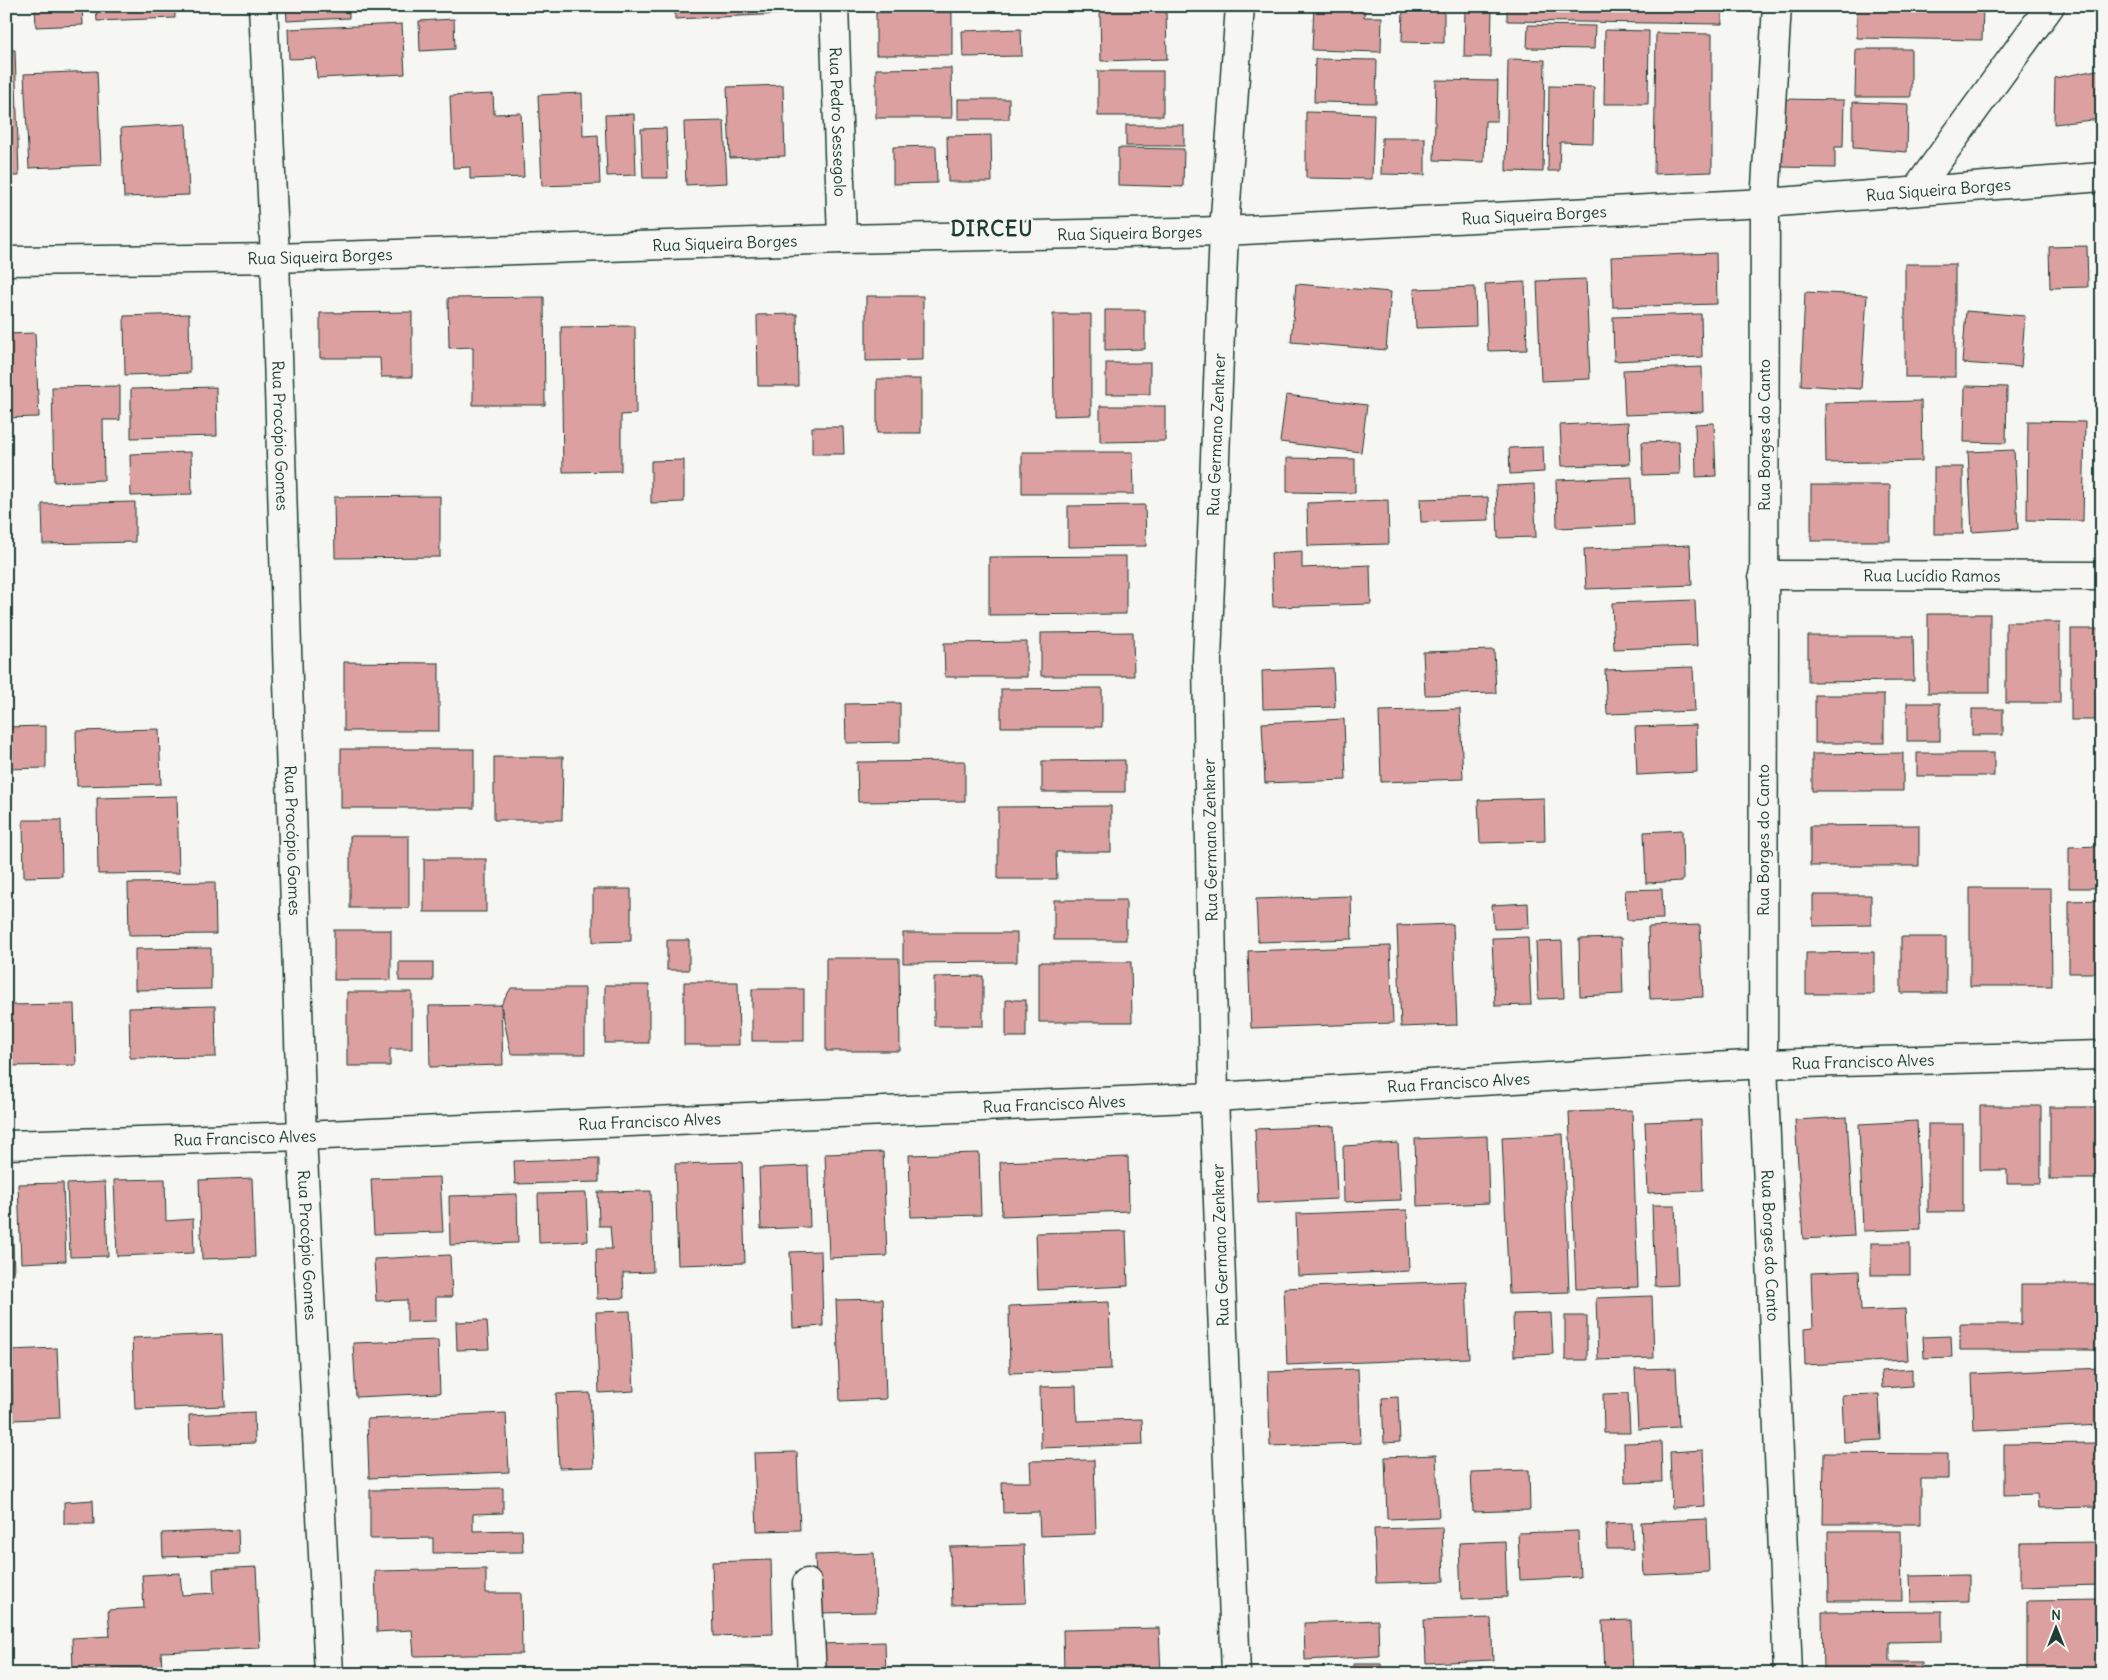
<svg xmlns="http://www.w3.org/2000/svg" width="2108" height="1680" viewBox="0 0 2108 1680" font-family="Delius,sans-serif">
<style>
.building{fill:#dba09f;stroke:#1f3d34}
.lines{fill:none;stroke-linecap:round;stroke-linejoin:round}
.street-casing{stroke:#1f3d34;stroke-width:31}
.secondary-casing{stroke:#1f3d34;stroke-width:31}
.street{stroke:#f6f6f2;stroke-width:28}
.secondary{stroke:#f6f6f2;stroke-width:28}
.labels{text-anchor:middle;stroke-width:4.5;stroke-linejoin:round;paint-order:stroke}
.street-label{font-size:16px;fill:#1f3d34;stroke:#f6f6f2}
.district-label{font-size:21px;font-weight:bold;letter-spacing:1px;fill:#1f3d34;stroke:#f6f6f2}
</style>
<rect width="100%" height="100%" fill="#f6f6f2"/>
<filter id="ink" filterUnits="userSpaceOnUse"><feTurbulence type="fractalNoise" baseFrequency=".02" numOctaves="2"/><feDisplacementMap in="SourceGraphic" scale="10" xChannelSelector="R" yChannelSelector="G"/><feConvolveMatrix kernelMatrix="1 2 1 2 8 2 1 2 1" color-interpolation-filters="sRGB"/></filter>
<g filter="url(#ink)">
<g class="building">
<polygon points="35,6 82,6 83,25 36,27"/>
<polygon points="96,6 175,6 175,18 97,21"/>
<polygon points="286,6 349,6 349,18 287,21"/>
<polygon points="675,6 784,6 784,14 675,19"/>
<polygon points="1314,6 1365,6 1364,17 1382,17 1381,52 1312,50"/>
<polygon points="1403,6 1444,7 1444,43 1402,42"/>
<polygon points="1465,6 1492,6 1491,57 1464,57"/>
<polygon points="1507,6 1722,6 1722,24 1507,21"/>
<polygon points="1857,6 1983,6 1982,40 1857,38"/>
<polygon points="1166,8 1167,59 1101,61 1100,10"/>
<rect x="876" y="12" width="76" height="43"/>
<polygon points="454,19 455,49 420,51 419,21"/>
<polygon points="402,24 405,74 317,78 316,58 289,59 288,29"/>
<polygon points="1528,25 1595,26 1594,49 1527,48"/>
<polygon points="1021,29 1022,56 963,57 962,31"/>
<polygon points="1605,30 1649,31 1648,104 1604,104"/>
<polygon points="1656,33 1712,34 1712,172 1654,174"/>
<polygon points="1856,49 1911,49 1911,97 1855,97"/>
<polygon points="6,50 15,50 19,176 6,176"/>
<polygon points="1315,59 1377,60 1376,103 1314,102"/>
<polygon points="1508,59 1545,60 1543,172 1506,171"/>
<polygon points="951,68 952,118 876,118 876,69"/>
<polygon points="2102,69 2102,119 2054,124 2055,78"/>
<polygon points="97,71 101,165 29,168 24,74"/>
<rect x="1098" y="71" width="65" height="45"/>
<polygon points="1436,80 1498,81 1497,121 1485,121 1484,162 1434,160"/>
<polygon points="783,85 785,156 730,158 727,87"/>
<polygon points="1549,86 1594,87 1593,143 1560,142 1559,171 1548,171"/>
<polygon points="582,93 583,136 598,135 600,184 542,186 538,95"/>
<polygon points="493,94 494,114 521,113 524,177 470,179 470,167 453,168 450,96"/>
<rect x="958" y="99" width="51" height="20"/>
<polygon points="1781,99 1844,100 1843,147 1835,147 1835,168 1780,167"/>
<polygon points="1853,102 1908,104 1907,152 1853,148"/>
<polygon points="1306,112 1374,114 1372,179 1306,178"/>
<polygon points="634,114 636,175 607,176 605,115"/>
<polygon points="724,121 727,183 686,185 684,122"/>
<polygon points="186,124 189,195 124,197 121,128"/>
<rect x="1126" y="125" width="58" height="21"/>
<polygon points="666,128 668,178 643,178 641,129"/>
<polygon points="991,135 992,182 948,182 947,136"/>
<polygon points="1382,138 1425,138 1425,175 1381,174"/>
<polygon points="936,146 937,183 893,184 893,147"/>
<polygon points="1118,148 1184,149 1183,187 1118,185"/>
<polygon points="2087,246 2088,287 2050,288 2049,247"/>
<polygon points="1716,253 1717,304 1613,307 1611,257"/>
<rect x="1905" y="264" width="50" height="113"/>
<polygon points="1586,279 1590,379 1541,381 1537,281"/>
<polygon points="1525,282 1527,350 1488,351 1485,284"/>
<polygon points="1296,284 1391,292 1386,350 1291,342"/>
<polygon points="1475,287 1476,326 1416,328 1414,289"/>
<polygon points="1805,292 1867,295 1861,389 1801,385"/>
<polygon points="866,296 923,296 923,360 866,361"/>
<polygon points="544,297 545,405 473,405 473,347 449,348 448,298"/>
<polygon points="1105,310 1145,310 1145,349 1105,350"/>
<polygon points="1966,311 2025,316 2021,367 1962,363"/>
<polygon points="412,312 412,377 381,377 380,358 320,358 320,313"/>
<polygon points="189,314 190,373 125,375 124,316"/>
<polygon points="797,314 798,386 758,386 757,315"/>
<polygon points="1053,314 1091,314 1091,415 1054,416"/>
<polygon points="1701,314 1702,357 1614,361 1613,317"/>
<polygon points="635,326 636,414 621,415 621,471 563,472 561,327"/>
<polygon points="35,333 39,417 6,418 6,334"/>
<rect x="1106" y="363" width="44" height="31"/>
<polygon points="1702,367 1703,412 1625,415 1623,370"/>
<rect x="877" y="379" width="44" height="54"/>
<polygon points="120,386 120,420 103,420 104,480 54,482 52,387"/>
<polygon points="1965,386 2007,387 2006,443 1964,442"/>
<polygon points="216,387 217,436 131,438 131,389"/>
<polygon points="1286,395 1367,405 1361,452 1280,442"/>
<polygon points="1921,401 1922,461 1826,463 1825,403"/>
<polygon points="1100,406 1165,406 1165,441 1100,442"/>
<polygon points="2028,421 2085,422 2083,521 2027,520"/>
<polygon points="1628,422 1630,464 1562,466 1560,425"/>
<polygon points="1714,423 1716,476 1696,477 1695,424"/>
<polygon points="812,427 843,427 844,454 812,454"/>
<polygon points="1679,441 1680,474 1643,475 1642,442"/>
<polygon points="1543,447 1544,472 1510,474 1509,448"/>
<polygon points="2014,450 2018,529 1972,532 1968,452"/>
<polygon points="191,452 192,494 131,496 130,454"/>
<polygon points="1022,452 1133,452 1134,494 1022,494"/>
<polygon points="1287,458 1355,459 1355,493 1287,492"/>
<polygon points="684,460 684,502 651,503 651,461"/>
<rect x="1934" y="467" width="29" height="67"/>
<polygon points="1632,477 1634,525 1557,528 1556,480"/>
<polygon points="1534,484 1536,537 1498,538 1496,486"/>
<rect x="1811" y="485" width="79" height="56"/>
<polygon points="440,496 440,557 335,558 334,497"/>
<polygon points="1488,497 1489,520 1421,522 1420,499"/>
<polygon points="1388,500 1389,544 1308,546 1307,503"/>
<polygon points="135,502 135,542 43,544 42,504"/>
<polygon points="1145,505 1146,546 1068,547 1068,506"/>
<polygon points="1690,545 1692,585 1586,589 1584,549"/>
<polygon points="1302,551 1302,568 1370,565 1371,604 1273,607 1271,553"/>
<polygon points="1126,556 1126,614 989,615 989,557"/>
<polygon points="1695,600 1697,646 1614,649 1612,603"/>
<rect x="1928" y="614" width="62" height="79"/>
<rect x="2006" y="622" width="54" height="81"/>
<rect x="2071" y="629" width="31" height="91"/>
<polygon points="1133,632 1134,676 1041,676 1041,633"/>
<polygon points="1808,636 1913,636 1914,681 1808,682"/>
<polygon points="1027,642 1027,677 945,677 944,643"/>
<polygon points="1494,650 1496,693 1425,695 1423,652"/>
<polygon points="344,662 439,663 439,731 344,731"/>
<polygon points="1693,667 1695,711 1607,714 1605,670"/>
<polygon points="1333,668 1335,707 1263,709 1262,671"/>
<polygon points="1102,688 1102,727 1001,727 1001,689"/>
<rect x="1815" y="695" width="69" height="48"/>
<polygon points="900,703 900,742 846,743 845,704"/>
<rect x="1907" y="703" width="33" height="38"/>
<polygon points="1460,709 1463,779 1381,782 1379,711"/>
<rect x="1972" y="709" width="31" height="26"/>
<polygon points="1344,719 1346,780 1265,783 1262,723"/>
<polygon points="1696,725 1697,772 1637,775 1635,727"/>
<polygon points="46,726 46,768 6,769 6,727"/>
<polygon points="159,729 161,784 77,786 76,731"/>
<rect x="341" y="749" width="133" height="59"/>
<polygon points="1903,753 1903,791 1812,791 1812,754"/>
<rect x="1917" y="753" width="77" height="23"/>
<polygon points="494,757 563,757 562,820 494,820"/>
<polygon points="1125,760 1125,792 1042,792 1042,761"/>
<polygon points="965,761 965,801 858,802 857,762"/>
<polygon points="177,796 179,873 98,874 97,798"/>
<polygon points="1544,798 1545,841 1480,843 1478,800"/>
<polygon points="1111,806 1111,852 1056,852 1057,879 998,879 998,807"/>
<polygon points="23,820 61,820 62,876 24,877"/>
<polygon points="1919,825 1919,866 1810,866 1810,826"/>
<polygon points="1682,830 1683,881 1646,883 1644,832"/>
<rect x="350" y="836" width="59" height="72"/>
<polygon points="2102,846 2102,888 2069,888 2069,847"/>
<rect x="424" y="859" width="62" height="53"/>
<polygon points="215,882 216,934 129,935 128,883"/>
<polygon points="1970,888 2051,888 2052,986 1970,986"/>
<polygon points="593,889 631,889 631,941 593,942"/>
<polygon points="1662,889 1663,919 1627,920 1625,890"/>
<polygon points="1813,895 1871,895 1871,925 1813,926"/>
<polygon points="1351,896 1352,939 1258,942 1256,899"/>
<rect x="1054" y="900" width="72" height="40"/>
<polygon points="2102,900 2102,973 2069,973 2069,901"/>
<polygon points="1528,903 1529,928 1494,929 1492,905"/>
<polygon points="1453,924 1457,1025 1401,1027 1397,926"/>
<polygon points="1700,925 1703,997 1650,999 1648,927"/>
<rect x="334" y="930" width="57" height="50"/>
<polygon points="903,933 1017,933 1017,962 903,963"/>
<polygon points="1528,937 1531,1005 1495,1006 1492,938"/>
<rect x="1901" y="937" width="45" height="56"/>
<polygon points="1621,938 1623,994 1580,996 1579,939"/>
<rect x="667" y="940" width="22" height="30"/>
<polygon points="1562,941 1564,998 1538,999 1536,942"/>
<polygon points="1390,946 1393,1023 1251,1028 1248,951"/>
<polygon points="211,948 211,989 135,990 135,949"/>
<polygon points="1874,952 1874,994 1806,994 1806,953"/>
<polygon points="826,958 899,958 900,1051 826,1051"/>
<rect x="399" y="962" width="34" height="19"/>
<polygon points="1039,962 1131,962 1132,1022 1039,1022"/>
<polygon points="983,976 983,1026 934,1026 934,977"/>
<polygon points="684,982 738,982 739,1045 684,1045"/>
<rect x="605" y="985" width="44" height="58"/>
<polygon points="511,988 585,988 585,1054 511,1054 501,1005"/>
<rect x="752" y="989" width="52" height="52"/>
<polygon points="347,992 412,992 412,1049 390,1049 390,1066 347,1066"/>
<rect x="1006" y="1000" width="20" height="37"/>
<polygon points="74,1004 76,1065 6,1066 6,1005"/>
<polygon points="501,1005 503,1065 430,1067 429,1006"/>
<polygon points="215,1006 216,1057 130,1058 129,1008"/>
<polygon points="1980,1106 2041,1106 2041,1184 2007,1184 2007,1170 1980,1170"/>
<rect x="2050" y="1107" width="52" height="72"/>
<polygon points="1632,1110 1638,1287 1576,1289 1569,1112"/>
<polygon points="1847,1117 1854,1236 1803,1239 1795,1120"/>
<polygon points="1701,1120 1703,1191 1648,1193 1645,1122"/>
<polygon points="1917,1121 1921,1229 1863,1231 1859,1124"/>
<rect x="1928" y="1124" width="35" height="88"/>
<polygon points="1334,1126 1337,1199 1258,1203 1255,1129"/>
<polygon points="1563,1134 1569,1292 1509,1294 1502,1137"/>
<polygon points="1487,1136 1489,1203 1417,1206 1415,1139"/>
<polygon points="1398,1143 1401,1200 1344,1202 1343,1146"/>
<polygon points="883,1152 887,1256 829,1258 825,1154"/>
<polygon points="979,1153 981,1215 911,1217 909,1155"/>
<polygon points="1128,1157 1129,1211 1002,1216 1000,1162"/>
<polygon points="599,1158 599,1182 515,1184 514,1161"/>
<polygon points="742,1162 745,1263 678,1265 675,1164"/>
<polygon points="808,1166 810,1227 761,1229 759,1168"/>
<polygon points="440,1177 443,1232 374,1234 371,1179"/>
<polygon points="252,1178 255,1257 202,1259 199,1180"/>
<polygon points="165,1179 166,1221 193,1219 194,1253 117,1256 114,1180"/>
<polygon points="105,1182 108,1256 70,1257 67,1184"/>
<polygon points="6,1183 11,1183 14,1274 6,1274"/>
<polygon points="63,1183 66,1261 21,1263 18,1184"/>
<polygon points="651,1191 653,1272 623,1273 624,1298 597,1299 596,1249 612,1249 610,1226 599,1226 598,1192"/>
<polygon points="586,1193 588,1241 539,1243 538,1194"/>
<polygon points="517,1194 518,1243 450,1245 449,1196"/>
<polygon points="1652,1205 1675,1205 1678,1285 1655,1286"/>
<polygon points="1407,1210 1409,1271 1298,1276 1296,1214"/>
<polygon points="1126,1231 1128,1286 1038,1290 1036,1233"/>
<rect x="1871" y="1243" width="39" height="32"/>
<polygon points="821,1251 823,1326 793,1328 790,1252"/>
<polygon points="450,1255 452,1297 436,1297 436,1321 407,1322 407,1300 376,1301 374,1259"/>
<polygon points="1859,1271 1861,1311 1905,1309 1908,1360 1805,1365 1804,1329 1813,1328 1811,1273"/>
<polygon points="1466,1281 1469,1358 1287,1365 1284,1288"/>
<polygon points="2021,1284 2099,1284 2099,1350 1960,1350 1960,1324 2021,1324"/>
<polygon points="1652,1296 1654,1358 1598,1360 1596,1298"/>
<polygon points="883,1299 886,1399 840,1401 836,1300"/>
<polygon points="1109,1302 1111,1369 1010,1373 1009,1306"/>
<polygon points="630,1311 634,1391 599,1393 596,1312"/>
<polygon points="1551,1313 1553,1354 1514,1356 1513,1314"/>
<rect x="1565" y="1316" width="22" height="44"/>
<polygon points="487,1321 489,1349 457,1350 456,1322"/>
<polygon points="222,1334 225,1406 135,1409 132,1338"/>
<polygon points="1951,1336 1952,1357 1924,1358 1923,1337"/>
<polygon points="438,1340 440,1393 356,1397 353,1343"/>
<polygon points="57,1348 60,1418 13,1420 11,1350"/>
<polygon points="1676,1368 1679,1427 1638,1429 1635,1369"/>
<polygon points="2102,1368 2102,1425 1974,1431 1972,1374"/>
<polygon points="1358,1369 1361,1443 1270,1446 1268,1372"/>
<polygon points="1912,1369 1912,1386 1882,1388 1881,1371"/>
<polygon points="1076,1386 1077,1421 1142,1419 1143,1444 1041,1448 1040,1387"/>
<polygon points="590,1393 594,1467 559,1468 556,1394"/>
<polygon points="1628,1393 1630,1433 1604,1433 1603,1394"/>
<polygon points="1879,1394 1881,1440 1844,1442 1842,1395"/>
<polygon points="1398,1397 1400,1442 1384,1443 1382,1398"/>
<polygon points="254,1412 255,1443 190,1445 189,1415"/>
<polygon points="506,1413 509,1472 369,1478 367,1419"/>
<polygon points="1661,1442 1662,1482 1625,1483 1624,1443"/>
<polygon points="2102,1443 2102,1507 2038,1508 2037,1494 2004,1495 2004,1444"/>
<polygon points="1703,1450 1705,1506 1672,1508 1670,1452"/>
<polygon points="797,1452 800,1530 757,1531 754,1453"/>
<polygon points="1824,1453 1948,1454 1948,1479 1921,1479 1921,1524 1823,1524"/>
<polygon points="1436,1455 1439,1517 1387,1519 1385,1457"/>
<polygon points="1094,1460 1096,1534 1040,1536 1039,1512 1003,1513 1002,1482 1031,1482 1030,1461"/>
<polygon points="1529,1470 1530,1510 1473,1512 1471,1472"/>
<polygon points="503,1488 503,1513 473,1514 473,1531 522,1530 523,1552 433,1553 433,1538 370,1539 370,1490"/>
<polygon points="93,1500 94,1524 64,1524 64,1502"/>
<polygon points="1707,1519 1709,1572 1644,1575 1641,1522"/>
<polygon points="1632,1523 1633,1549 1607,1549 1606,1524"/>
<polygon points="1442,1527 1444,1581 1376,1583 1374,1529"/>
<polygon points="238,1530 239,1554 163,1557 162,1533"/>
<polygon points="1578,1531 1580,1577 1520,1580 1518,1533"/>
<polygon points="1828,1531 1901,1531 1902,1601 1829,1601"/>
<polygon points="1505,1541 1507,1597 1461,1599 1459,1543"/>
<polygon points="2102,1542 2102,1585 2020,1587 2020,1543"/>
<polygon points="1024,1545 1026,1603 952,1605 950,1547"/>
<polygon points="874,1553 876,1612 817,1613 815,1555"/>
<polygon points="771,1560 773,1634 714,1636 712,1562"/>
<polygon points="256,1567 260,1648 161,1652 162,1668 73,1671 72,1638 110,1636 108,1610 144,1608 142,1575 180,1573 182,1595 214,1593 213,1569"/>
<polygon points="486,1569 486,1593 521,1593 522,1654 414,1656 412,1630 377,1632 375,1571"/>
<polygon points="1969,1575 1969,1601 1911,1602 1910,1576"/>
<polygon points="2102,1600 2102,1674 2027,1674 2027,1601"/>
<polygon points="1942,1611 1942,1641 1890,1642 1890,1662 1921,1662 1921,1674 1823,1674 1822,1612"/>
<polygon points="1491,1618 1493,1660 1426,1663 1424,1620"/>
<polygon points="1378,1620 1379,1656 1305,1660 1304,1623"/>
<polygon points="1631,1620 1633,1674 1605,1674 1603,1621"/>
<polygon points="1159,1628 1161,1674 1064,1674 1063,1630"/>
<polygon points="885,1642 886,1674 822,1674 821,1644"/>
<polygon points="1353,1664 1381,1664 1382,1674 1353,1674"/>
<polygon points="1714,1666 1714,1674 1648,1674 1648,1668"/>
<polygon points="482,1668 482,1674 369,1674 368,1670"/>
<polygon points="777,1668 777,1674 710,1674 710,1670"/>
</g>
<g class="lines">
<defs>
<g id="street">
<path id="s1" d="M263,6L275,258L302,1136L329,1674"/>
<path id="s2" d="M834,6L842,239"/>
<polyline points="1917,189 2050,6"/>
<path id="s3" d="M6,261L275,258L842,239L1224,231L1765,203L2102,177"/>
<path id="s4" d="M1763,575L2102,576"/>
<path id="s5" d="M1763,1064L2102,1055"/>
<polyline points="807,1583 812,1674"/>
<path id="s6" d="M1236,1674L1214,1097L1207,660L1224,231L1240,6"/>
</g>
<g id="secondary">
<path id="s7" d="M1777,6L1765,203L1763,1064L1788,1674"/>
<path id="s8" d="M6,1145L302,1136L1214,1097L1763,1064"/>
</g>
</defs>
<use href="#street" class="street-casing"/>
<use href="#secondary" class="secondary-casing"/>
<use href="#street" class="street"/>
<use href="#secondary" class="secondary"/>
</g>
</g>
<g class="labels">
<g class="street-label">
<text dy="6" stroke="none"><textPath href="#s2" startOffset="116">Rua Pedro Sessegolo</textPath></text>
<text dy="6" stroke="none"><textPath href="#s3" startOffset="1934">Rua Siqueira Borges</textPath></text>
<text dy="6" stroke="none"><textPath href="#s3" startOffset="1529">Rua Siqueira Borges</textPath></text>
<text dy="6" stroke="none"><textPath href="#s3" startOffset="1124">Rua Siqueira Borges</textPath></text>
<text dy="6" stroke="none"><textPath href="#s3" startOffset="719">Rua Siqueira Borges</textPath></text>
<text dy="6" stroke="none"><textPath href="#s3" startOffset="314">Rua Siqueira Borges</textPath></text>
<text dy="6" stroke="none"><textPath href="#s1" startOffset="430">Rua Procópio Gomes</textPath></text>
<text dy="6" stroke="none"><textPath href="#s6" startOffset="1240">Rua Germano Zenkner</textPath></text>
<text transform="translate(1764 435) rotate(-90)" y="6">Rua Borges do Canto</text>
<text dy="6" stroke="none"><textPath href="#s4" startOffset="169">Rua Lucídio Ramos</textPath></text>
<text dy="6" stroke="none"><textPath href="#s1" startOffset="835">Rua Procópio Gomes</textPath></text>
<text transform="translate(1210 840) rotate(-91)" y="6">Rua Germano Zenkner</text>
<text transform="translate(1763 840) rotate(-90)" y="6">Rua Borges do Canto</text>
<text dy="6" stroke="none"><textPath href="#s5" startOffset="100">Rua Francisco Alves</textPath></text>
<text dy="6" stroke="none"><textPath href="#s8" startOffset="1454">Rua Francisco Alves</textPath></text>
<text dy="6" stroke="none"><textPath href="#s8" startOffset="1049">Rua Francisco Alves</textPath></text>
<text dy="6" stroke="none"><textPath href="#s8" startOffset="644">Rua Francisco Alves</textPath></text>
<text dy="6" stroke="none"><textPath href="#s8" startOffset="239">Rua Francisco Alves</textPath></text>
<text dy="6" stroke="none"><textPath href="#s1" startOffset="1240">Rua Procópio Gomes</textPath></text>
<text transform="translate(1220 1245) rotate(-92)" y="6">Rua Germano Zenkner</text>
<text dy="6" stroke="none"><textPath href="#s7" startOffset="1240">Rua Borges do Canto</textPath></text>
</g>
<g class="district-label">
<text x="992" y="236">DIRCEU</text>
</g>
</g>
<rect width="2108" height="1680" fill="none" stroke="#f6f6f2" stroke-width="25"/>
<rect x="12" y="12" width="2083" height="1655" fill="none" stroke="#1f3d34" stroke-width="2" filter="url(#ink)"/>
<g transform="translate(2056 1628)" stroke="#f6f6f2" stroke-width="4" paint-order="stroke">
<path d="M0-4L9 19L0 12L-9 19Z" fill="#1f3d34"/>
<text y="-8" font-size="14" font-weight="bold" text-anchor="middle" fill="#1f3d34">N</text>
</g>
</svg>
